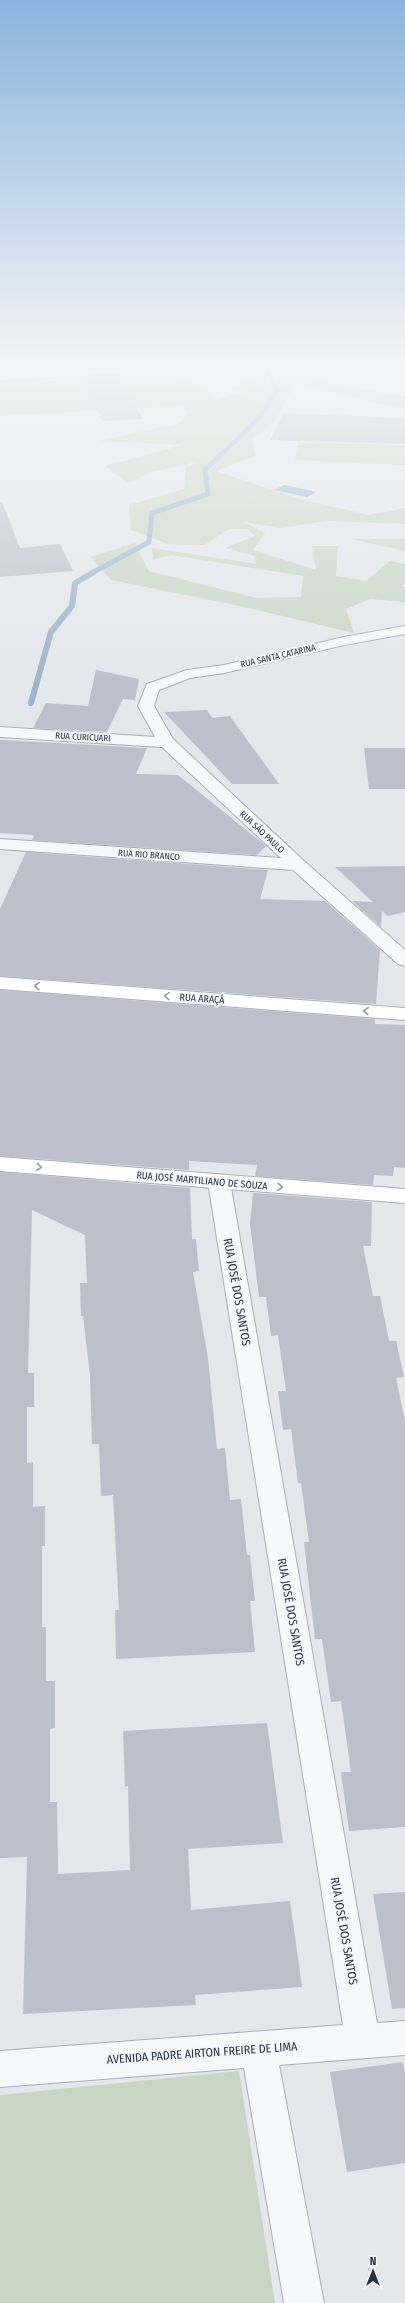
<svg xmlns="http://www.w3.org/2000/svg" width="405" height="2303" viewBox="0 0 405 2303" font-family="'Fira Sans Condensed',sans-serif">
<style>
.green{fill:#c9d6c5}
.water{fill:#9fb4cc}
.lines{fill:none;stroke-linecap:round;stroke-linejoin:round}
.stream-far1{stroke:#9fb4cc;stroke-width:5}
.stream{stroke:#9fb4cc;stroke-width:6}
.building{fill:#bbc0ca}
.street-casing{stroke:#a9aeb7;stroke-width:2}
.secondary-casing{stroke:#a9aeb7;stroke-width:2}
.street{fill:#f7f8fa;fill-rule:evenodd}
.secondary{fill:#fff;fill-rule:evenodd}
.oneway{stroke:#959aa2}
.labels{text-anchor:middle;stroke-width:4;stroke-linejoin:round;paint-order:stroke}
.far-street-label{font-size:9px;fill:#2b3445;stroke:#f4f6f9}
.street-label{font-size:10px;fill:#2b3445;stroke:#f4f6f9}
.near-street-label{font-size:12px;fill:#2b3445;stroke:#f4f6f9}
</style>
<rect width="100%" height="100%" fill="#e4e7ec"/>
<g class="green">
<polygon points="281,366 336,385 405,396 405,408 374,403 295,384 275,422 252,439 255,456 216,471 299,499 369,515 405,508 405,524 327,521 281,528 243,522 265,533 253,550 316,570 312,546 338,546 336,576 366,581 390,561 405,564 405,583 402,586 405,587 405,602 370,599 346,609 354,633 240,606 111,580 91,557 135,543 149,571 257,598 301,597 303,576 171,555 153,559 152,548 256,564 255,556 225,548 255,536 247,529 229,529 204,545 168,544 131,530 129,505 184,489 186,467 197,462 151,472 128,483 105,466 183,445 99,441 180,423 189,413 182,406 0,416 0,381 171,372 209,391 216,400 242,392 226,390 254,378 236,368"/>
<polygon points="298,442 405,445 405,465 295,460"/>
<polygon points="405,539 405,551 350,539"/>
<polygon points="239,2071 275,2303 0,2303 0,2095"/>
</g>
<polygon class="water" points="284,485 317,492 307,497 274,490"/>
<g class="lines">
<polyline class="stream-far1" points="92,573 149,542 152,513 208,494 205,470 259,418 276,391 268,370"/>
<polyline class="stream" points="31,703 51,632 72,606 75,583 94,572"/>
</g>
<g class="building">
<polygon points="68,362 108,362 111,367 72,369"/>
<polygon points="116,375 143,419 103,421 77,377"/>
<polygon points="284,413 405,418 405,444 270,440"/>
<polygon points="0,502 2,502 20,548 60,544 73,571 0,577"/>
<polygon points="96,670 139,679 135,700 123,699 107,732 33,728 46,703 88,706"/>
<polygon points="207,710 212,718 230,716 279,784 232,784 164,712"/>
<polygon points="0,740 147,748 136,774 178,775 266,846 257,855 32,840 34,835 0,833"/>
<polygon points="364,748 405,748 405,789 369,789"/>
<polygon points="26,852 268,870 260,899 325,901 380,950 376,1004 0,976 0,909"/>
<polygon points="405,866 405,912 388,916 382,911 381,927 352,901 373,902 335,867"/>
<polygon points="0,990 375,1019 375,1024 405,1025 405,1168 394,1167 393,1176 374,1175 373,1185 255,1176 257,1165 189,1161 189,1170 0,1156"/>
<polygon points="0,1172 190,1188 192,1239 196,1239 199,1271 193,1272 208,1358 217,1449 225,1448 230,1500 241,1499 247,1555 250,1555 255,1601 250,1601 255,1652 116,1659 115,1610 119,1610 113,1495 101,1496 99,1444 92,1444 90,1375 83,1316 81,1316 80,1283 87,1283 85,1235 32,1210 28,1373 34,1373 34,1407 27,1407 27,1463 33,1462 33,1507 45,1506 45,1546 42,1546 42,1627 46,1627 46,1681 55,1681 55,1728 50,1729 50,1802 57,1802 58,1874 130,1870 128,1786 125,1787 123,1731 267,1723 283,1843 188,1849 191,1910 290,1901 302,1987 195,1995 196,2005 23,2014 27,1857 0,1858"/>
<polygon points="253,1193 372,1202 371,1246 363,1246 373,1296 380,1296 389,1341 396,1341 404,1377 396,1378 405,1421 405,1827 349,1831 341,1772 351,1772 341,1701 331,1702 322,1639 315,1639 304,1542 309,1542 301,1483 298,1483 291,1429 283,1430 278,1391 286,1391 278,1335 271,1336 266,1297 259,1297 250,1224"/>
<polygon points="405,1892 405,2008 392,2009 373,1894"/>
<polygon points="403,2062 405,2075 405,2163 347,2172 330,2072"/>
</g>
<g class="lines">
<defs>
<g id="street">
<polygon points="228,362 282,362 277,365 0,380 0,374"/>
<polygon points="391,362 401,362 405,365 405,374 401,373"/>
<polygon points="405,626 405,634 344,645 224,673 190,678 159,690 154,706 173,739 304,861 405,950 405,966 398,964 293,870 0,849 0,839 281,858 162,747 0,737 0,727 155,737 138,706 147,684 187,670 224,665 344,637"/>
<polygon points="219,1175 227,1177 230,1182 377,2023 405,2021 405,2055 279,2065 324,2303 284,2303 244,2068 0,2087 0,2051 343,2025 208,1182 211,1177"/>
</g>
<g id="secondary">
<polygon points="0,977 405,1008 405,1020 0,989"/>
<polygon points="0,1157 405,1189 405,1203 0,1171"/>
</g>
</defs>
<use href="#street" class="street-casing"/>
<use href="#secondary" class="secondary-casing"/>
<use href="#street" class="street"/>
<use href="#secondary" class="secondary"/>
</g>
<defs><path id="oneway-chevron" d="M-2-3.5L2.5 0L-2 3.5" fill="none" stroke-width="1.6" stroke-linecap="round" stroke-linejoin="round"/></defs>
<g class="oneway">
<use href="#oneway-chevron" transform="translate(37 986) rotate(-176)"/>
<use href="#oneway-chevron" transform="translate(167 996) rotate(-176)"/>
<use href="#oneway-chevron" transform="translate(366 1011) rotate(-176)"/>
<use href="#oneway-chevron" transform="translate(39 1167) rotate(5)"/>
<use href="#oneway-chevron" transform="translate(280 1187) rotate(4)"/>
</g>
<linearGradient id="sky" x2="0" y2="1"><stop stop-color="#8bb4dd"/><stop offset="0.53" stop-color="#f3f4f6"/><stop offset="1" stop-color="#f3f4f6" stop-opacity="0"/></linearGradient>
<rect width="405" height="684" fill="url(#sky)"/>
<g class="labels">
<g class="far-street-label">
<text transform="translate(278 656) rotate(-13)" y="3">RUA SANTA CATARINA</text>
<text transform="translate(83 737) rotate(3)" y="3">RUA CURICUARI</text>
<text transform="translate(262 832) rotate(43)" y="3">RUA SÃO PAULO</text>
<text transform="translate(149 855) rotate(4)" y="3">RUA RIO BRANCO</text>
</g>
<g class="street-label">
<text transform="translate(202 998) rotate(4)" y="4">RUA ARAÇÁ</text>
<text transform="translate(202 1180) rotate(5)" y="4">RUA JOSÉ MARTILIANO DE SOUZA</text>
</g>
<g class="near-street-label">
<text transform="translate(237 1292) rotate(80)" y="4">RUA JOSÉ DOS SANTOS</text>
<text transform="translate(291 1612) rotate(80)" y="4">RUA JOSÉ DOS SANTOS</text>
<text transform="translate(344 1931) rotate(80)" y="4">RUA JOSÉ DOS SANTOS</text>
<text transform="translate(202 2053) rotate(-4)" y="4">AVENIDA PADRE AIRTON FREIRE DE LIMA</text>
</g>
</g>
<g transform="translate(373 2271)" stroke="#f4f6f9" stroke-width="3" paint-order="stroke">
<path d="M0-3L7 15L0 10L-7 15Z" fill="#2b3445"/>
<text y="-6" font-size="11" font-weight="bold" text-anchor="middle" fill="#2b3445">N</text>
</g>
</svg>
